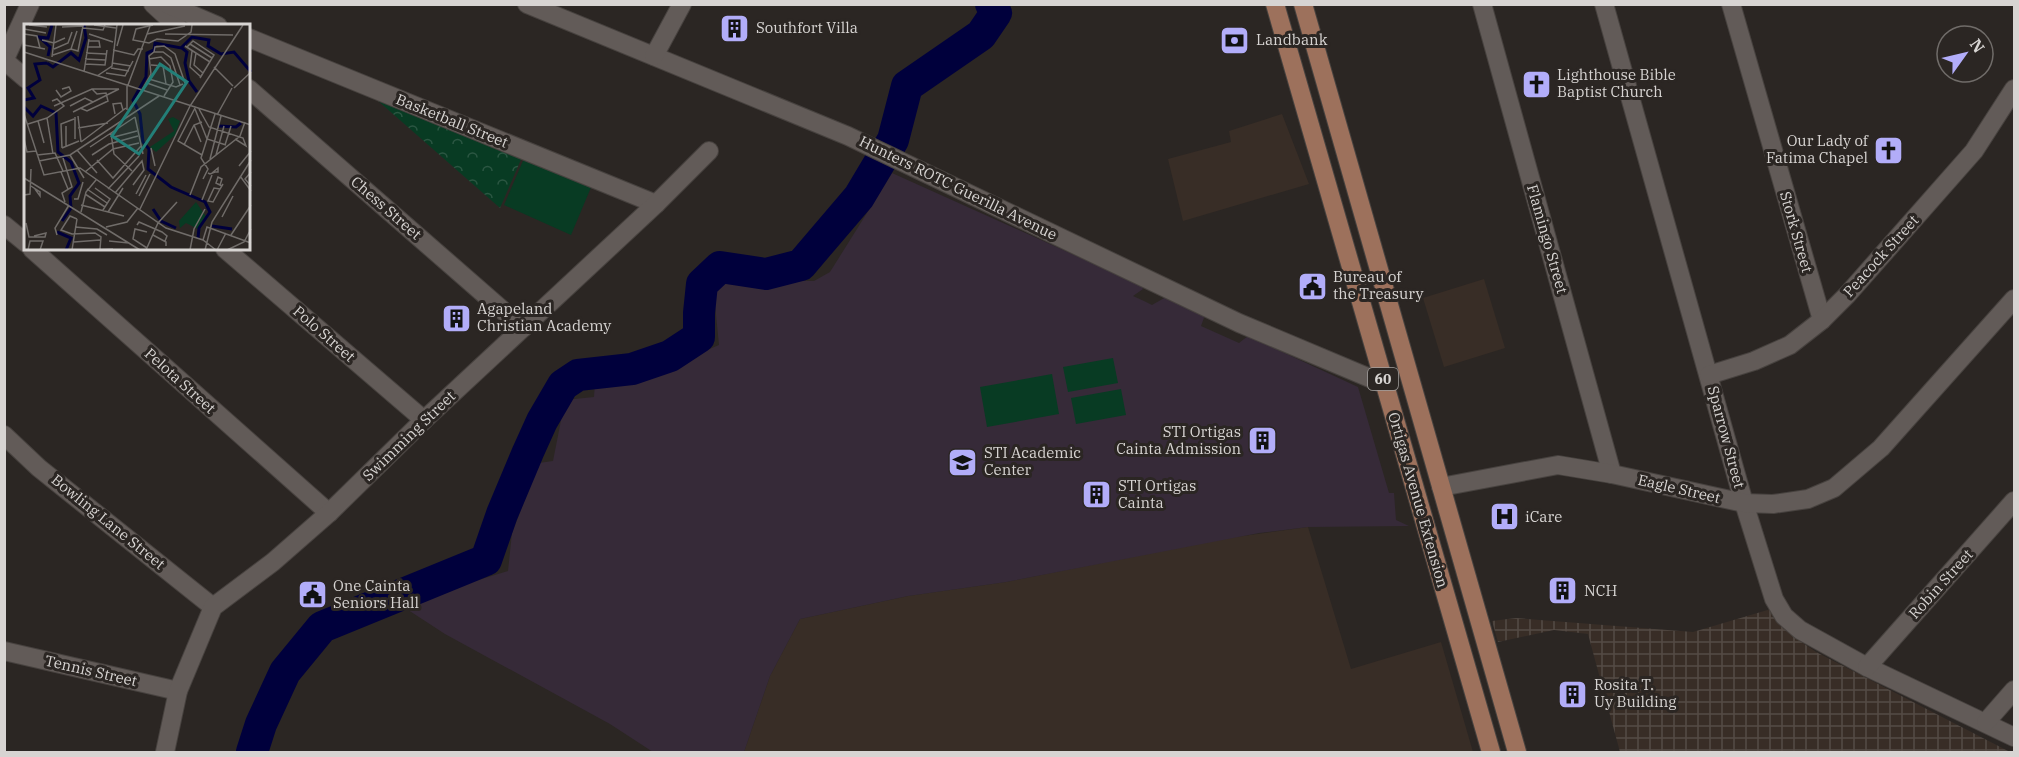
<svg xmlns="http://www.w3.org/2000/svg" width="2019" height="757" viewBox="0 0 2019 757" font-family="'IBM Plex Serif',serif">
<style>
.built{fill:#382d26}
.industrial{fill:url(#industrial-grid)}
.education{fill:#362a38}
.forest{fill:url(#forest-crowns)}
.pitch{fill:#083b23}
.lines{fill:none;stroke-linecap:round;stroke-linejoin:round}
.river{stroke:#00003c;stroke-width:32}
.minor-casing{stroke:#47423f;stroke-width:20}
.major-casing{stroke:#47423f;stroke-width:20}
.minor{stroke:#625b58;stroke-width:18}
.major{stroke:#9d715c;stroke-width:18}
.labels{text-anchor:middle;stroke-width:6;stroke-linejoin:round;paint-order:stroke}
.shield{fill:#2b2623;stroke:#a3a09e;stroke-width:1.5}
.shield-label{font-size:14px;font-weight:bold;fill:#d7d4d2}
.poi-label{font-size:15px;fill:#d7d4d2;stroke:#2b2623;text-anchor:start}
.street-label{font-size:15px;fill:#d7d4d2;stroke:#2b2623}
.inset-river{fill:none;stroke:#00003c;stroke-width:3}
.inset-road{fill:none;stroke:#706c69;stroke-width:1.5}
.view{fill:#237f78;fill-opacity:0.15;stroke:#237f78;stroke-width:3}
.inset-edge{fill:none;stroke:#d7d4d2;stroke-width:3}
</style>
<defs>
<pattern id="industrial-grid" width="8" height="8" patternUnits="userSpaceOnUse" patternTransform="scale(1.5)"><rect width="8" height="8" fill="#382d26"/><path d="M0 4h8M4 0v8" fill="none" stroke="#544b45"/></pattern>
<pattern id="forest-crowns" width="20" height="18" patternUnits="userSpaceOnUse" patternTransform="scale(1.5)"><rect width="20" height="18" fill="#083b23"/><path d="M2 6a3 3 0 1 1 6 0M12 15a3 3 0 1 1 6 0" fill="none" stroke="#2b5642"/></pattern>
</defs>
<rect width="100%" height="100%" fill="#2b2623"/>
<g class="built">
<polygon points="1282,114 1309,184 1183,221 1168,159 1231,142 1229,131"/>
<polygon points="1484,279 1505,348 1444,367 1423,298"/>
<polygon points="1308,527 1351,669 1441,642 1473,752 744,752 770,676 800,619 908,596 1006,582 1221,539"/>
</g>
<polygon class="industrial" points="1771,609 1793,636 1816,652 2010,752 1620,752 1588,634 1554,630 1498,642 1492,621 1516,618 1693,632"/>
<polygon class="education" points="892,173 1141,285 1143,289 1133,296 1144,301 1152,305 1166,297 1205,315 1201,326 1239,343 1248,336 1358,387 1389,493 1394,493 1396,520 1409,526 1308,527 1259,533 1006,582 908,596 800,619 770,676 744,752 653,752 610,724 445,634 399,604 508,571 512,533 539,463 553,461 565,400 594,397 595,382 663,369 719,345 714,294 727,280 814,281 830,272"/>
<polygon class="forest" points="360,85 523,155 500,208"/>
<g class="pitch">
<polygon points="525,156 592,185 571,235 504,205"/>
<polygon points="1113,358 1118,383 1068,392 1063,367"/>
<polygon points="1052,374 1059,414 987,427 980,387"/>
<polygon points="1121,389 1126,415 1076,424 1071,398"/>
</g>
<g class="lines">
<polyline class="river" points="252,752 261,724 285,672 322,627 486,560 502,514 528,452 542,421 563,385 578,375 632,369 670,356 699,337 699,313 702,284 720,267 766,274 801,265 859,197 893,140 907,86 981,35 996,13 991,4"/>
<defs>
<g id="minor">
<polyline points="153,4 177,26"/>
<polyline points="167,4 218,26"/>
<polyline points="527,4 848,136 1239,323 1384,384"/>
<polyline points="1482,4 1612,474"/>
<polyline points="1604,4 1744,503 1774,599 1784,616 1800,630 1867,667 2014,737"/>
<polyline points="1731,4 1822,320"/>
<polyline points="249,38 656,204"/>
<polyline points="654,56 682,4"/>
<polyline points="4,61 30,4"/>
<polyline points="5,61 26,79"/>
<polyline points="249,89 523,328"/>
<polyline points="4,225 26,243"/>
<polyline points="32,249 329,513"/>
<polyline points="225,249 424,420"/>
<polyline points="1709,375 1754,361 1790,345 1822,320 1847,295 1974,151 2014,89"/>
<polyline points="4,435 39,468 213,607"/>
<polyline points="1441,487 1558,465 1612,474 1744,503 1773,504 1808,499 1834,488 1881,448 2014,299"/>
<polyline points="4,651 178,691"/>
<polyline points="1867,667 2014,501"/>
<polyline points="1986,722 2014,690"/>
<polyline points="165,752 178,691 213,607 273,562 329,513 424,420 656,204 709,151"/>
</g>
<g id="major">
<polyline points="1275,4 1491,752"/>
<polyline points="1303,4 1517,752"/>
</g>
</defs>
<use href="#minor" class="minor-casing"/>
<use href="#major" class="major-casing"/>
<use href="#minor" class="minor"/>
<use href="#major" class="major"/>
</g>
<defs>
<symbol id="building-square" viewBox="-11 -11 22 22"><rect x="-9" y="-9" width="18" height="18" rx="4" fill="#b2adf9" stroke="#2b2623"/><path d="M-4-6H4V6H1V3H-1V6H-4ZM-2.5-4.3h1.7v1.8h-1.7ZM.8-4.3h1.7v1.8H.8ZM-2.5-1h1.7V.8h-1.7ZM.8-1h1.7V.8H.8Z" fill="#111"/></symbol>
<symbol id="bank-square" viewBox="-11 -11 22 22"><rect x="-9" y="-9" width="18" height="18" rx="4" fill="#b2adf9" stroke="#2b2623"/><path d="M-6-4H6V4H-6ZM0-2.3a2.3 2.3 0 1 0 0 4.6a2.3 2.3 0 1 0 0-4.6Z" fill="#111"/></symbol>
<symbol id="church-square" viewBox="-11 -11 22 22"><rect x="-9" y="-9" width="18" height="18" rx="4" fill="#b2adf9" stroke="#2b2623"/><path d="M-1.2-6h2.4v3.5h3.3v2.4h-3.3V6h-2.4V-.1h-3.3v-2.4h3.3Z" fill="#111"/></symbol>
<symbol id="civic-square" viewBox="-11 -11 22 22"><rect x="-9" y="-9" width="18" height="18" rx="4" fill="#b2adf9" stroke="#2b2623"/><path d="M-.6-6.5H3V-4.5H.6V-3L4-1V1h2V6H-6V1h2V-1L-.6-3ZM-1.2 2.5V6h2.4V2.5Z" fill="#111"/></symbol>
<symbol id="school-square" viewBox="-11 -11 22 22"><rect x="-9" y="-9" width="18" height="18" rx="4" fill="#b2adf9" stroke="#2b2623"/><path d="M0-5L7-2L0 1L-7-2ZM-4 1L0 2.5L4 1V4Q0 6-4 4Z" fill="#111"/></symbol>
<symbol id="hospital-square" viewBox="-11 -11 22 22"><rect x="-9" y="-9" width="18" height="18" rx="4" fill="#b2adf9" stroke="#2b2623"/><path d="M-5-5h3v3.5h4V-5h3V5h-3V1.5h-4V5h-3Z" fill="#111"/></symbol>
</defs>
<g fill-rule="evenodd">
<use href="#building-square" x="718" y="12" width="33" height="33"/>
<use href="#bank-square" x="1218" y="24" width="33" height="33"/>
<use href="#church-square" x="1520" y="68" width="33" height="33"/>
<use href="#church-square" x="1872" y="134" width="33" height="33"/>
<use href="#civic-square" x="1296" y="270" width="33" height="33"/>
<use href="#building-square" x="440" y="302" width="33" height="33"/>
<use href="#building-square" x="1246" y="424" width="33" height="33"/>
<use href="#school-square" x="946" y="446" width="33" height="33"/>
<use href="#building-square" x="1080" y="478" width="33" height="33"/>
<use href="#hospital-square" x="1488" y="500" width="33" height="33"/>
<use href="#building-square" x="1546" y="574" width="33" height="33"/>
<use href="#civic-square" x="296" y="578" width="33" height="33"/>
<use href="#building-square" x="1556" y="678" width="33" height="33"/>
</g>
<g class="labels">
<rect class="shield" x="1368" y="368" width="30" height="22" rx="4.5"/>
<g class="shield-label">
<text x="1383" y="384">60</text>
</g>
<g class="poi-label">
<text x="756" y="33">Southfort Villa</text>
<text x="1256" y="45">Landbank</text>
<text x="1557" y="80">Lighthouse Bible<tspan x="1557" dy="17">Baptist Church</tspan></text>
<text x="1868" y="146" text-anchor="end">Our Lady of<tspan x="1868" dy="17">Fatima Chapel</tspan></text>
<text x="1333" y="282">Bureau of<tspan x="1333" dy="17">the Treasury</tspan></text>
<text x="477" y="314">Agapeland<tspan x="477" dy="17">Christian Academy</tspan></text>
<text x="1241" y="437" text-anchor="end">STI Ortigas<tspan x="1241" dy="17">Cainta Admission</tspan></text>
<text x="984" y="458">STI Academic<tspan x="984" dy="17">Center</tspan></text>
<text x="1118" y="491">STI Ortigas<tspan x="1118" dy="17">Cainta</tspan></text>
<text x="1525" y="522">iCare</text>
<text x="333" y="591">One Cainta<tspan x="333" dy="17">Seniors Hall</tspan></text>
<text x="1584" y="596">NCH</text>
<text x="1594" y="690">Rosita T.<tspan x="1594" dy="17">Uy Building</tspan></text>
</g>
<g class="street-label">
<text transform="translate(452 121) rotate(22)" y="5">Basketball Street</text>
<text transform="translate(958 188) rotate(26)" y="5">Hunters ROTC Guerilla Avenue</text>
<text transform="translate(386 208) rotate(41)" y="5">Chess Street</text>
<text transform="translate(1796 232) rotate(74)" y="5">Stork Street</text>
<text transform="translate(1547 239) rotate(74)" y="5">Flamingo Street</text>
<text transform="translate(1881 256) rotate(-48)" y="5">Peacock Street</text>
<text transform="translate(324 334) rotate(41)" y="5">Polo Street</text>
<text transform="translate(180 381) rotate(42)" y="5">Pelota Street</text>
<text transform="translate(409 436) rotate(-44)" y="5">Swimming Street</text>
<text transform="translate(1726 437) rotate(75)" y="5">Sparrow Street</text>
<text transform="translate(1679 489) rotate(13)" y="5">Eagle Street</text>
<text transform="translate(1418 500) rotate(74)" y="5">Ortigas Avenue Extension</text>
<text transform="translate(108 522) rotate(39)" y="5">Bowling Lane Street</text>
<text transform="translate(1941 584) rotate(-48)" y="5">Robin Street</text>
<text transform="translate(91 671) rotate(13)" y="5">Tennis Street</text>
</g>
</g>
<g transform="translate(24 24)">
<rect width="226" height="226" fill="#2b2623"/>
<path d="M172,178L183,194L174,205L162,199L156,204L155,197Z" fill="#083b23"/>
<path d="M163,82L159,89L149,93L156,97L151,111L132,128L126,123L150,107L144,95L159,89Z" fill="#083b23"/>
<path class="inset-river" d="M158,24L163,28L161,39L165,57L173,68M24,32L26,23L15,13L24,14L28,1M23,39L29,43L47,29L55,36L62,14L60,1M0,76L10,74L4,64L16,56L11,40L23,39M0,83L9,92L17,82L32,89L34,128L47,138L55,159L46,172L47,184L38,197M195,102L212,103L217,99M129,185L137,197L152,204M188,202L208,205M33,208L47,214L42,226M174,214L175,204L186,188L181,178L147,163L124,145L125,125L119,118L116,90L109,76L122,53L123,29L130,26L131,19L157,24L168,13L185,16L184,22L197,30L210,28L227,48"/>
<path class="inset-road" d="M5,1L23,3M70,1L92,4M129,1L112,5L109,16L125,19L133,15L154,17L167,8L168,1M38,3L59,2L54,27L47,25M59,4L79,6L81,1M0,5L22,9M0,10L13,12L16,24M65,10L89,18M123,10L161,2M141,10L209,11M18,16L30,19L41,14M166,20L188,34M0,21L21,25M93,22L99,1M161,22L186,38M63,23H76L75,17H64M163,23L169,17L190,31L176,54M30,25L44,19L48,8M89,26L110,31L114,25H119M168,27L166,43L177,53M0,28L227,101M130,28L131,23L140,22L151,30L161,59M62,29L82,30M172,29L170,41L179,49M29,31L47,25L53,7M28,33L32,1M61,35L82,36M125,35L137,33L146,42L149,58L140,72M88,39L107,42M61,40L81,41L83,26M127,41L139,42L142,60M190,43L209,62M87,44L105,47M60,48L65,15M82,49L101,52L109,37M73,52L88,42L93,1M125,55L152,63L159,60M123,59L143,66M104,61L126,2M210,64L227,48M32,66L37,73L47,67L45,63L38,65M118,66L127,50L125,32L130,28H139L147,34L156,61M30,82L68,65H95M46,82L61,74L69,78M56,84L63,87L84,77L82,69L73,70L68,65M171,84L154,117L178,131M171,85L183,115L202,121M175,85L185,103L219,114L222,122L211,115M103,86V62M49,88L95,65M0,90L20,151L56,144L142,204L179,216L192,226M91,90L89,80L97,79L99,86M193,91L208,64M54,92L57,118M111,93L119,130M23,94L29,130M14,97L20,119M4,100L23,94L40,82L33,75L28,77M170,101L177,118M42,102V123M54,104L84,99M87,109L90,130L108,147M90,113L113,107M0,115L3,128L12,127M51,115V93M57,118L102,84M160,121L170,101L178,98M201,121L207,102M66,123L111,93M38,124L37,100L50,95M38,124L55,117M127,124L131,142M53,126L73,149M13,131L31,129L39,147M46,131L60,154M68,131L85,120L114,112M192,131L200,102M39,134L48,163L38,169L41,178M186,135L197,92M73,136L89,154L117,122M15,137L46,131L135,72M215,142L227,127M37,148L44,165M61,148L89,125L115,119M227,148L221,155L227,162M184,149L186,150L191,148H194V144L188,149M216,152L227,167M0,154L116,226M179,155L184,145L177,134L191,90M196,161L198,155L194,153L192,159L198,162M7,162L16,168V172L11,165M71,164L86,175L79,186M63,165L83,179M84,165L115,132M196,165L190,164L184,177L189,178L196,165L199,160M91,169L118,137L120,146L109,161M61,170L81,183M112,170L122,151M0,171L6,170L7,145M166,171L177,143L216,112L221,98M115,172L126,150M50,175H54L59,158M178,176L188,151M57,181L100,192M116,185L166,82L219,1M57,188L62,168L72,156M84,188L99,164M198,193L209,172M53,195L46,192L37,206L48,210L71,209L77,213L76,225M2,199L5,213H21L22,209L10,212M113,201L115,198L138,208L143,212L141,217M51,203L73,205L83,211M82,203L103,198L114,184M123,208L111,205L109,215L123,224M33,211L31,204L45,181M129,211L142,218V222M207,211L227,181M179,216L183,203L227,219M85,217L105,219M50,218L76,216M4,226L6,217H19L16,226M48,226L53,195M66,226L89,225M122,226L134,199L153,178M166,226L170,205L181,185M181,226L188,198L227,136M193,226L202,209M203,226L220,218L227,205"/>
<path class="view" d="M136,40L163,58L115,130L88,112Z"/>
<rect width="226" height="226" class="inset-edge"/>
</g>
<rect width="2019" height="757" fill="none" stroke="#d7d4d2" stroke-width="12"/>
<g transform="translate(1965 54) rotate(56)"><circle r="28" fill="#2b2623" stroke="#706c69" stroke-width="1.5"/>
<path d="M0-4.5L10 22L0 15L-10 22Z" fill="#b2adf9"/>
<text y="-9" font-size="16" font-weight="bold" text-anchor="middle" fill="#d7d4d2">N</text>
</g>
</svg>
